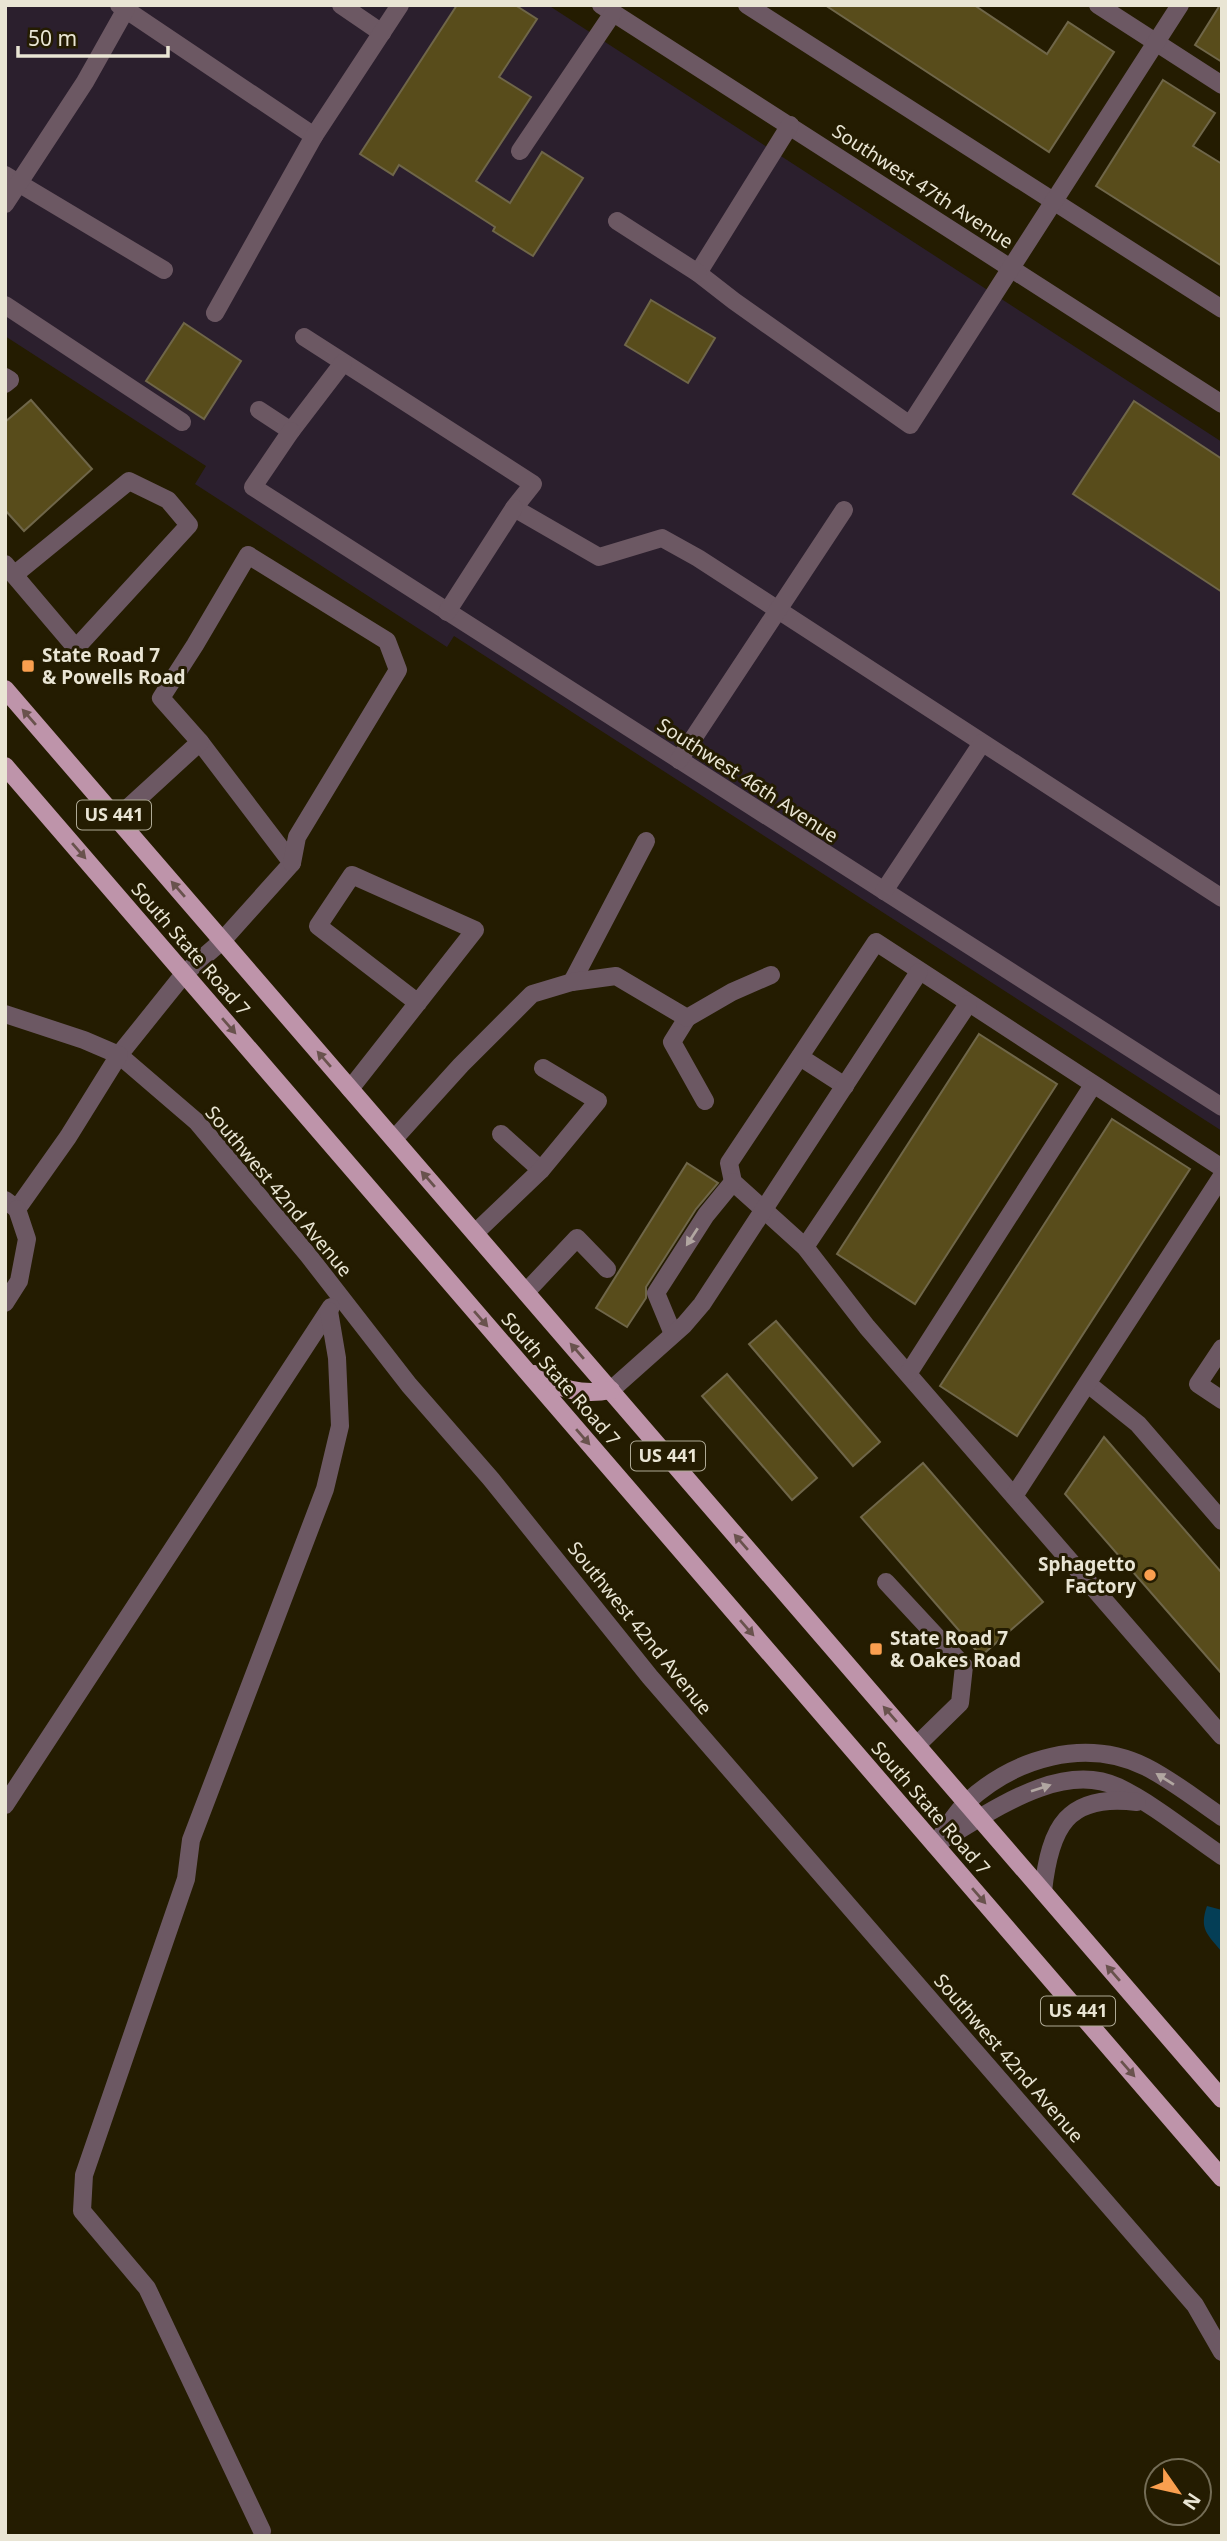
<svg xmlns="http://www.w3.org/2000/svg" width="1227" height="2541" viewBox="0 0 1227 2541" font-family="'Noto Sans',sans-serif">
<style>
.industrial{fill:#2b1f2d}
.water{fill:#043e56}
.building{fill:#584c1b;stroke:#6f6649;stroke-width:2}
.lines{fill:none;stroke-linecap:round;stroke-linejoin:round}
.minor{stroke:#6c5863;stroke-width:18}
.major{stroke:#be94aa;stroke-width:18}
.oneway{fill:#69524d}
.oneway2{fill:#b1a6a1}
.poi-dot{fill:#fa9f4f;stroke:#241c01;stroke-width:2.5}
.labels{text-anchor:middle;stroke-width:6;stroke-linejoin:round;paint-order:stroke}
.shield{fill:#241c01;stroke:#aea995;stroke-width:2}
.shield-label{font-size:18px;font-weight:bold;fill:#e9e5d4}
.street-label{font-size:19px;fill:#e9e5d4;stroke:#241c01}
.poi-label{font-size:19px;font-weight:bold;fill:#e9e5d4;stroke:#241c01;text-anchor:start}
</style>
<rect width="100%" height="100%" fill="#241c01"/>
<polygon class="industrial" points="5,5 548,5 1222,442 1222,1131 454,636 447,647 195,484 206,466 5,336"/>
<path class="water" d="M1207,1906L1222,1910V1952C1207,1934 1199,1929 1207,1906Z"/>
<g class="building">
<polygon points="457,5 515,5 537,19 499,77 531,97 476,181 510,203 542,152 583,178 533,256 493,231 495,227 399,165 393,175 360,154"/>
<polygon points="825,5 974,5 1047,54 1068,22 1114,52 1049,152"/>
<polygon points="1220,5 1222,5 1222,62 1195,45"/>
<polygon points="1163,80 1215,113 1193,146 1222,164 1222,266 1096,186"/>
<polygon points="651,300 715,338 688,383 625,345"/>
<polygon points="184,323 241,361 204,419 146,381"/>
<polygon points="31,400 92,469 24,531 5,510 5,422"/>
<polygon points="1134,401 1222,459 1222,592 1073,494"/>
<polygon points="979,1034 1057,1084 915,1304 837,1254"/>
<polygon points="1112,1119 1190,1169 1017,1436 940,1386"/>
<polygon points="687,1163 718,1183 696,1209 646,1287 646,1298 627,1327 596,1308"/>
<polygon points="776,1321 880,1442 853,1466 749,1344"/>
<polygon points="727,1374 817,1478 792,1500 702,1396"/>
<polygon points="1104,1437 1222,1573 1222,1674 1065,1494"/>
<polygon points="923,1463 1043,1602 981,1656 861,1517"/>
</g>
<g class="lines">
<g class="minor">
<polyline points="119,5 314,136"/>
<polyline points="341,5 382,33"/>
<polyline points="601,5 1222,404"/>
<polyline points="747,5 1222,309"/>
<polyline points="1098,5 1222,85"/>
<polyline points="790,125 698,273 734,301 910,425 1180,5"/>
<polyline points="520,151 613,13"/>
<polyline points="5,175 164,270"/>
<polyline points="5,204 85,82 126,9"/>
<polyline points="617,221 698,273"/>
<polyline points="5,305 182,422"/>
<polyline points="215,313 314,136 400,5"/>
<polyline points="304,337 533,484 514,508 599,557 662,538 698,558 1222,898"/>
<polyline points="5,377 10,380 5,384"/>
<polyline points="259,410 291,431 343,363"/>
<polyline points="291,431 253,487 1222,1107"/>
<polyline points="5,564 14,575 76,648 189,525 168,500 129,481 14,575"/>
<polyline points="447,612 514,508"/>
<polyline points="200,742 292,863 222,941 184,974 119,1055 197,1122 308,1255 409,1385 491,1479 650,1677 1195,2305 1222,2352"/>
<polyline points="679,760 844,510"/>
<polyline points="117,818 200,742 161,698 195,645 248,555 387,641 398,670 297,837 292,863"/>
<polyline points="884,891 982,743"/>
<polyline points="572,982 646,841"/>
<polyline points="5,1014 84,1040 119,1055 68,1137 17,1209 5,1200"/>
<polyline points="687,1018 672,1042 705,1101"/>
<polyline points="800,1057 845,1086"/>
<polyline points="350,1089 475,930 352,875 318,926 418,1003"/>
<polyline points="501,1134 541,1170"/>
<polyline points="394,1139 461,1065 532,994 572,982 616,976 687,1018 732,992 771,975"/>
<polyline points="1222,1168 876,942 729,1163 733,1182 805,1247 867,1327 1222,1736"/>
<polyline points="475,1233 541,1170 598,1101 543,1068"/>
<polyline points="805,1247 968,1004"/>
<polyline points="526,1292 577,1238 607,1269"/>
<polyline points="5,1303 19,1281 27,1239 17,1209"/>
<polyline points="673,1334 656,1293 706,1215 733,1182"/>
<polyline points="1222,1348 1198,1384 1222,1400"/>
<polyline points="908,1374 1093,1085"/>
<polyline points="1088,1384 1138,1424 1222,1521"/>
<polyline points="611,1390 684,1325 702,1304 919,972"/>
<polyline points="1014,1496 1222,1176"/>
<polyline points="886,1582 964,1666 960,1703 917,1745"/>
<polyline points="5,1805 331,1307"/>
<path d="M944,1839C991,1812 1061,1760 1118,1787C1155,1805 1188,1833 1222,1856"/>
<path d="M935,1845C945,1831 955,1813 967,1802C1015,1758 1085,1737 1146,1767C1172,1780 1197,1800 1222,1817"/>
<path d="M1043,1891C1050,1827 1067,1793 1137,1802"/>
<polyline points="262,2531 147,2288 82,2211 84,2175 186,1879 191,1840 325,1489 340,1426 337,1358 329,1311"/>
</g>
<g class="major">
<polyline points="5,689 1222,2099"/>
<polyline points="5,766 1222,2178"/>
<path d="M534,1374C559,1389 582,1396 611,1390"/>
</g>
</g>
<defs><path id="oneway-solid" d="M-6-.8H1V-3.2L6.5 0L1 3.2V.8H-6Z" transform="scale(1.75)"/></defs>
<g class="oneway">
<use href="#oneway-solid" transform="translate(29 717) rotate(-131)"/>
<use href="#oneway-solid" transform="translate(79 851) rotate(49)"/>
<use href="#oneway-solid" transform="translate(178 889) rotate(-131)"/>
<use href="#oneway-solid" transform="translate(229 1026) rotate(49)"/>
<use href="#oneway-solid" transform="translate(324 1059) rotate(-131)"/>
<use href="#oneway-solid" transform="translate(428 1179) rotate(-131)"/>
<use href="#oneway-solid" transform="translate(481 1319) rotate(49)"/>
<use href="#oneway-solid" transform="translate(577 1351) rotate(-131)"/>
<use href="#oneway-solid" transform="translate(583 1437) rotate(49)"/>
<use href="#oneway-solid" transform="translate(741 1542) rotate(-131)"/>
<use href="#oneway-solid" transform="translate(747 1628) rotate(49)"/>
<use href="#oneway-solid" transform="translate(890 1714) rotate(-131)"/>
<use href="#oneway-solid" transform="translate(979 1896) rotate(49)"/>
<use href="#oneway-solid" transform="translate(1113 1973) rotate(-131)"/>
<use href="#oneway-solid" transform="translate(1128 2069) rotate(49)"/>
</g>
<g class="oneway2">
<use href="#oneway-solid" transform="translate(692 1237) rotate(123)"/>
<use href="#oneway-solid" transform="translate(1165 1779) rotate(-148)"/>
<use href="#oneway-solid" transform="translate(1041 1788) rotate(-18)"/>
</g>
<g class="poi-dot">
<rect x="21" y="659" width="14" height="14" rx="3.5"/>
<circle cx="1150" cy="1575" r="7"/>
<rect x="869" y="1642" width="14" height="14" rx="3.5"/>
</g>
<g class="labels">
<g class="shield">
<rect x="77" y="800.5" width="74" height="29" rx="5"/>
<rect x="631" y="1441.5" width="74" height="29" rx="5"/>
<rect x="1041" y="1996.5" width="74" height="29" rx="5"/>
</g>
<g class="shield-label">
<text x="114" y="821">US 441</text>
<text x="668" y="1462">US 441</text>
<text x="1078" y="2017">US 441</text>
</g>
<g class="street-label">
<text transform="translate(923 186) rotate(33)" y="7">Southwest 47th Avenue</text>
<text transform="translate(748 780) rotate(33)" y="7">Southwest 46th Avenue</text>
<text transform="translate(191 949) rotate(49)" y="7">South State Road 7</text>
<text transform="translate(279 1191) rotate(50)" y="7">Southwest 42nd Avenue</text>
<text transform="translate(561 1379) rotate(49)" y="7">South State Road 7</text>
<text transform="translate(640 1628) rotate(51)" y="7">Southwest 42nd Avenue</text>
<text transform="translate(931 1808) rotate(49)" y="7">South State Road 7</text>
<text transform="translate(1009 2058) rotate(49)" y="7">Southwest 42nd Avenue</text>
</g>
<g class="poi-label">
<text x="42" y="662">State Road 7<tspan x="42" dy="22">&amp; Powells Road</tspan></text>
<text x="1136" y="1571" text-anchor="end">Sphagetto<tspan x="1136" dy="22">Factory</tspan></text>
<text x="890" y="1645">State Road 7<tspan x="890" dy="22">&amp; Oakes Road</tspan></text>
</g>
</g>
<rect width="1227" height="2541" fill="none" stroke="#e9e5d4" stroke-width="14"/>
<g transform="translate(1178 2492) rotate(124)"><circle r="33" fill="#241c01" stroke="#736c55" stroke-width="2"/>
<path d="M0-5L12 26L0 18L-12 26Z" fill="#fa9f4f"/>
<text y="-10" font-size="19" font-weight="bold" text-anchor="middle" fill="#e9e5d4">N</text>
</g>
<path d="M18 46v10h150v-10" fill="none" stroke="#e9e5d4" stroke-width="3.5"/>
<text x="28" y="46" font-size="21" fill="#e9e5d4" stroke="#241c01" stroke-width="5" paint-order="stroke">50 m</text>
</svg>
